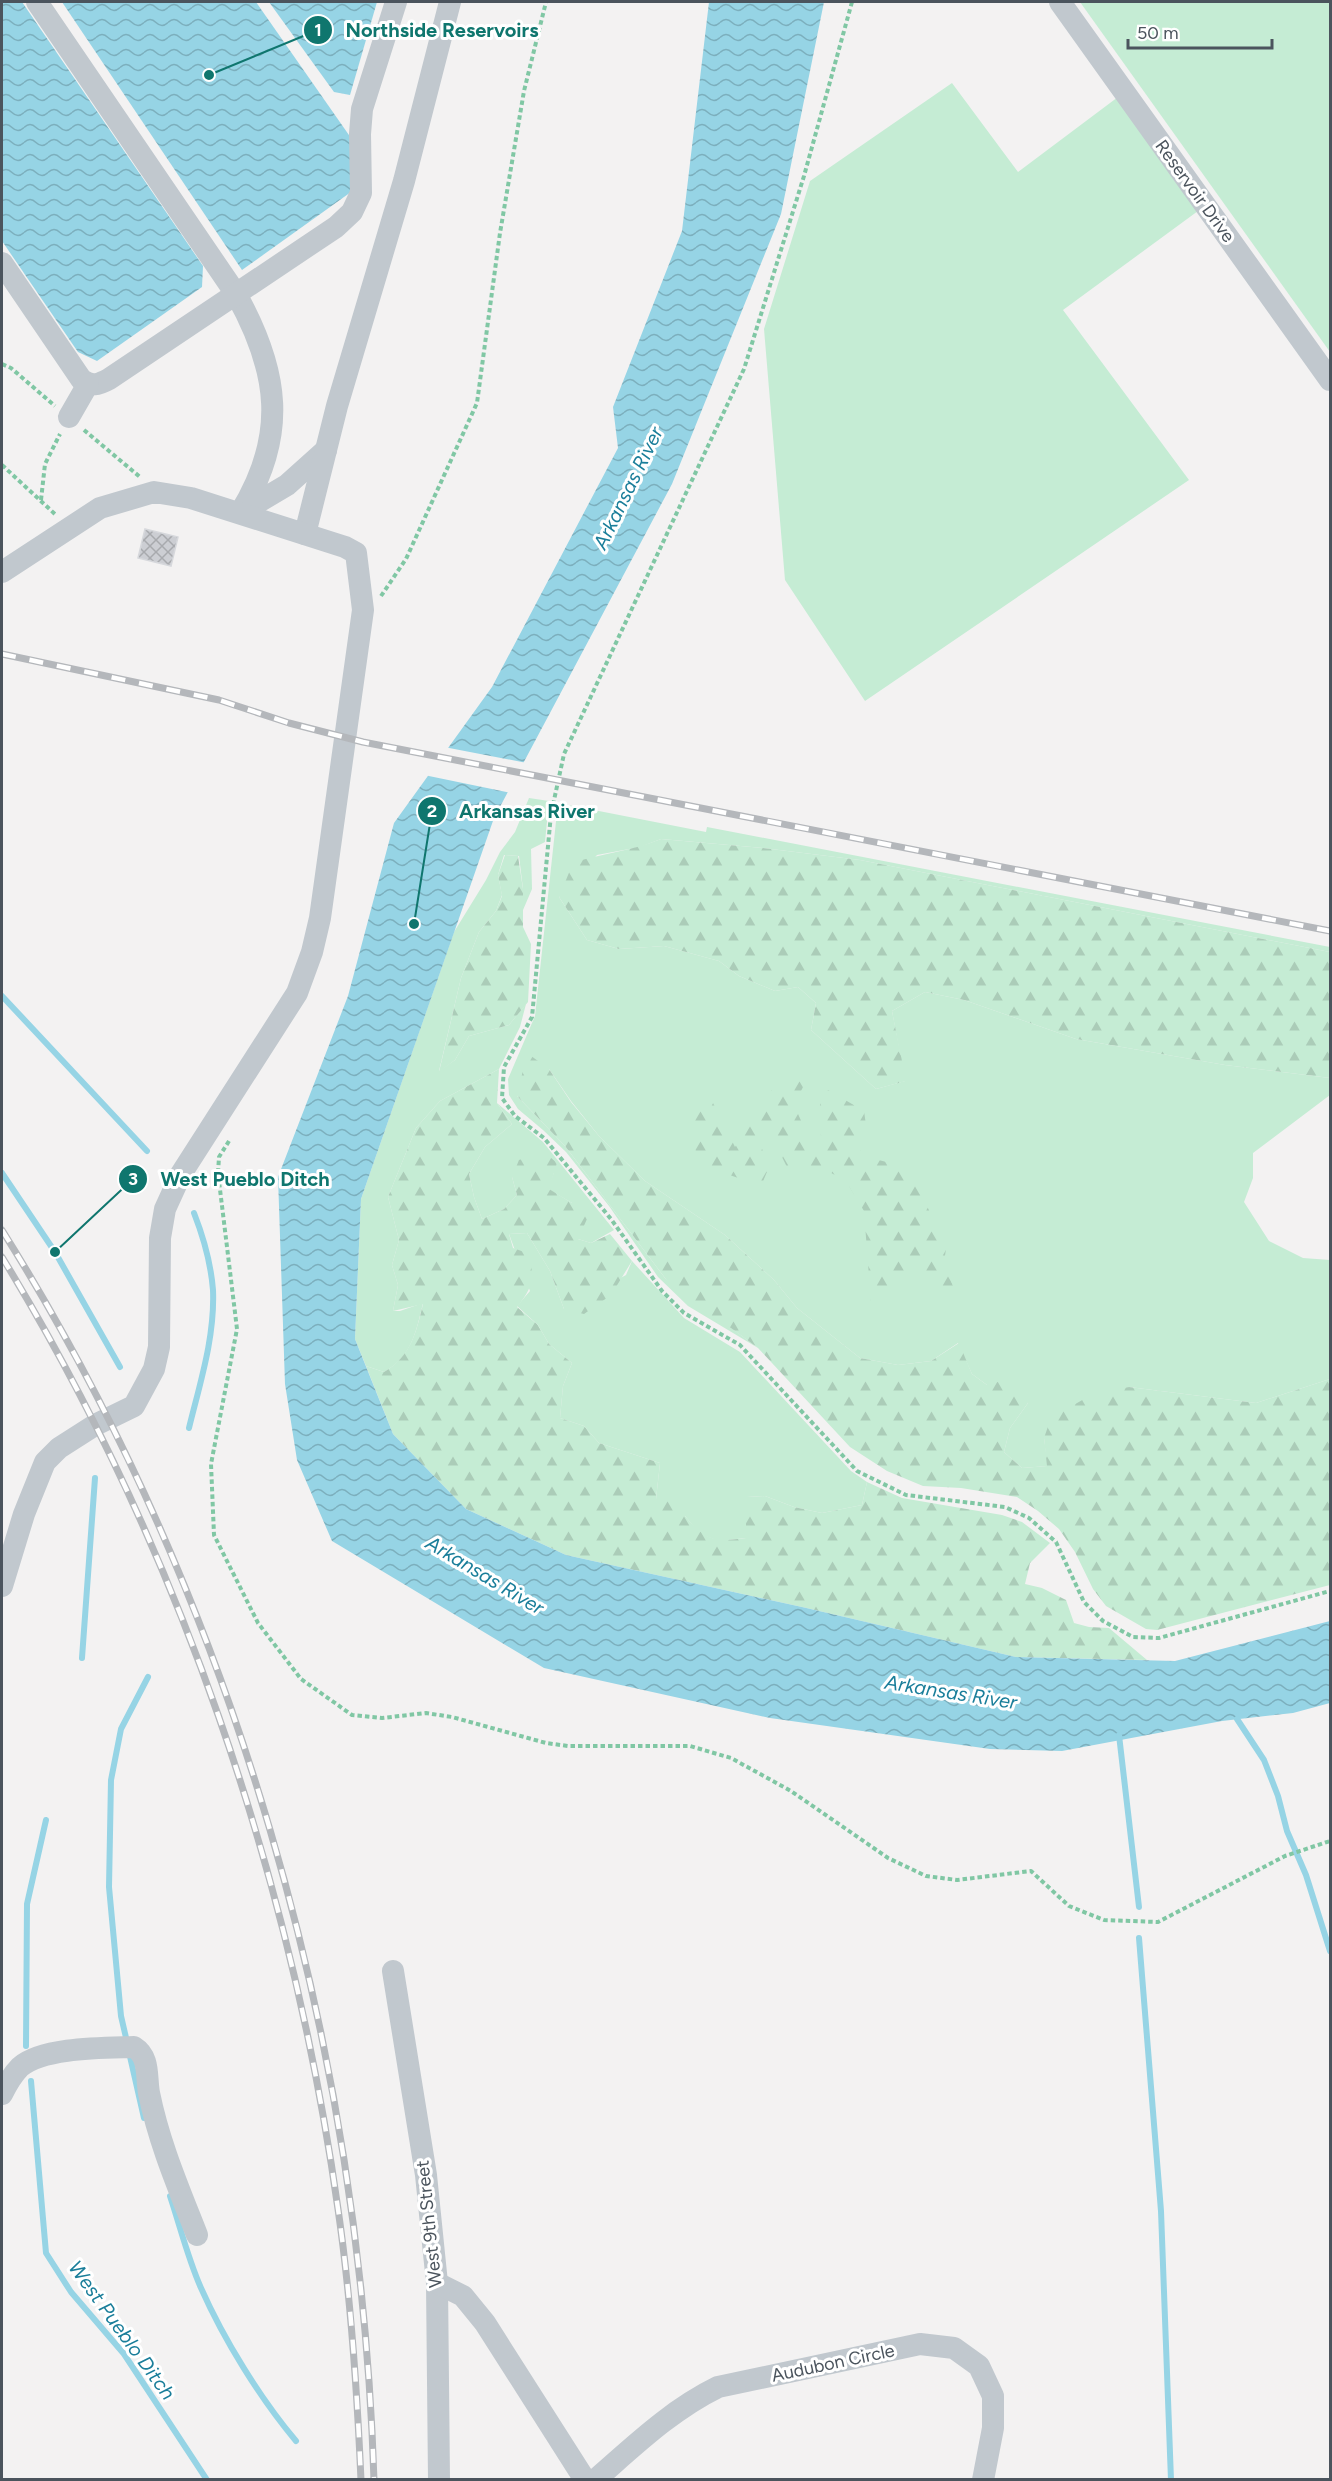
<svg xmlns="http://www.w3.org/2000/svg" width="1332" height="2481" viewBox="0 0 1332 2481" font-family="Figtree,sans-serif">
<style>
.green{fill:#c5ecd4}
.forest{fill:url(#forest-firs)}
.water{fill:url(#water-waves)}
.pier{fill:#f3f2f2}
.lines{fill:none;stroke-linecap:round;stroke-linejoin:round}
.stream{stroke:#96d4e5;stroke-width:6}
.building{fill:url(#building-cross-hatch);stroke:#d6d8dc;stroke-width:1.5}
.path{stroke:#80c7a4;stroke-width:4;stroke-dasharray:4.5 3;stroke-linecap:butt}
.minor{stroke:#c1c8ce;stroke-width:22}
.rail-casing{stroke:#b4b7bb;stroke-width:7}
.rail{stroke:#fff;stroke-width:4.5;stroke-dasharray:14;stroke-linecap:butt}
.labels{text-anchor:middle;stroke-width:6;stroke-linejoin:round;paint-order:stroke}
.street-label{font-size:18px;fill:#4b545d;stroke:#fff}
.water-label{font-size:20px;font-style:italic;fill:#1a7e9a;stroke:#fff}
.leader{fill:none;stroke:#0f766e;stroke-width:2}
.callout-dot{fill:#0f766e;stroke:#fff;stroke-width:2}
.mark-label{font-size:18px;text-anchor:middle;font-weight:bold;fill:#fff}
.callout-label{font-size:20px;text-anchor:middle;font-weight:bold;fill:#0f766e;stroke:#fff;stroke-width:6;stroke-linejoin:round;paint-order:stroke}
</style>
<defs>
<pattern id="forest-firs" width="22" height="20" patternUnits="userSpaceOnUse" patternTransform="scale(1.5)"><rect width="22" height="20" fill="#c5ecd4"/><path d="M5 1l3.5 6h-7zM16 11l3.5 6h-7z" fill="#abccb8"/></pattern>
<pattern id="water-waves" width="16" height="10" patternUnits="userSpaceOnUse" patternTransform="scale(1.5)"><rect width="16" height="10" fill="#96d4e5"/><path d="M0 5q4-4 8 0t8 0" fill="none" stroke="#7cafbd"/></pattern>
<pattern id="building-cross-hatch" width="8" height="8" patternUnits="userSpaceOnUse" patternTransform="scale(1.5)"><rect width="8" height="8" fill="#ccced3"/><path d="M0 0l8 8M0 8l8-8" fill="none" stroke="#a8aaae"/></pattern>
</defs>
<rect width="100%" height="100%" fill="#f3f2f2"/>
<g class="green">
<polygon points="1080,2 1330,2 1330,352"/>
<polygon points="952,83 1018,172 1118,97 1198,211 1063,310 1189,480 865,701 785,580 764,329 810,181"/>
<path d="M529,798L549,801L545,842L531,849L532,889L523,910V889L519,856L504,855L498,875L502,895L496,911L479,932L461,978L439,1071L455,1060L469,1036L509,1025L526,1004L520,1027L499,1069L440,1101L416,1128L388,1197L399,1240L392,1265L398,1285L393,1311H400L423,1303C416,1332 412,1356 384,1372L366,1366L355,1339L361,1199L454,932L486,880L500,852L515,832Z"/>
<polygon points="558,803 706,832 707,827 1330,947 1330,952 860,860 763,848 661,839 640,847 597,855 559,897 587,940 619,949 664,946 719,961 739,976 775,991 798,987 816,1003 811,1030 876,1089 905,1081 892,1011 925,992 964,1000 1076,1039 1225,1065 1330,1078 1330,1095 1253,1153 1253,1178 1244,1202 1269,1241 1303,1258 1330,1260 1330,1379 1256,1403 1129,1387 1044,1438 1048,1466 1022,1468 1004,1452 1010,1428 1028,1403 987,1385 972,1374 958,1343 931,1361 898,1365 860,1358 797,1308 774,1280 725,1235 645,1181 599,1136 571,1101 549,1069 517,1096 565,1146 665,1278 758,1348 688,1306 658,1277 609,1206 566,1152 543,1130 518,1109 509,1095 508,1079 535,1016"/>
<polygon points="497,1103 543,1142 614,1230 591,1243 578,1239 572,1203 548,1189 554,1172 512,1177 517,1195 504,1209 482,1219 474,1197 469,1174 485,1147 512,1124"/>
<polygon points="527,1233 550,1271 564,1309 626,1275 632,1261 684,1318 740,1352 851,1471 867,1482 862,1505 822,1513 794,1507 765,1496 747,1497 746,1538 719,1541 700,1534 685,1516 656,1499 660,1463 599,1443 584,1426 560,1418 563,1386 572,1363 549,1344 538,1325 517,1306 530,1291 509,1234"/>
</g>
<g class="forest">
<path d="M661,839L763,848L860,860L1330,952V1078L1225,1065L1076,1039L964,1000L925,992L892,1011L906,1081L876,1089L811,1030L816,1003L798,987L775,991L739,976L719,961L664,946L619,949L587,940L559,897L573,863C602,853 632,851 661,839Z"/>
<polygon points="505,855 518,856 523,889 523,927 531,944 528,1002 509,1025 469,1036 455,1060 439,1072 461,978 479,932 496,911 502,896 498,875"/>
<polygon points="527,1053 549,1069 571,1102 599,1136 645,1181 725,1235 774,1280 797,1308 860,1358 898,1365 931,1361 959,1343 972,1374 987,1385 1019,1376 1028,1403 1010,1428 1004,1452 1022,1468 1047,1466 1044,1438 1051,1418 1091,1395 1129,1387 1256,1403 1330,1379 1330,1585 1157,1630 1146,1629 1106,1606 1093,1589 1075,1552 1059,1529 1038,1511 1017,1497 961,1488 923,1486 887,1471 850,1447 758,1348 731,1328 699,1310 665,1278 565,1146 517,1096"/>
<path d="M499,1069L497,1103L512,1124L485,1147L469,1174L474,1197L482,1219L504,1209L517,1195L512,1177L519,1160L543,1151L557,1163L549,1189L572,1203L588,1202L591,1210L578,1239L591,1243L610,1234L632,1261L611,1295L584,1314L564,1309L550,1271L527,1233L509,1234L513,1248L527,1253C536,1276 533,1287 517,1307L538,1325L549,1344L572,1363L563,1386L560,1418L584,1426L599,1443L660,1463L656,1499H685V1516C706,1541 715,1542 746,1538V1497L765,1496L794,1507L822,1513L862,1505L867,1482L902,1498L1002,1515L1022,1522L1050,1543L1030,1563L1025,1584L1042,1588L1066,1600L1074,1623L1089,1627L1109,1628L1147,1660L1016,1657L802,1607L566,1555L466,1509L393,1434L366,1366L384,1372C411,1356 416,1333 423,1304L393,1311L398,1285L392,1265L399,1240L388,1197L416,1128L440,1101Z"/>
<path d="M797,1070L807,1079L794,1105L811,1143L821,1139L820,1100L828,1090L864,1111L866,1125L857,1144L863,1156L902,1166L920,1190L946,1249L944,1262L954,1289L944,1299C928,1294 931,1278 911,1271L878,1304L871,1303L864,1211L846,1181L822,1168L787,1167L770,1133L759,1141L769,1167L761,1186L724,1173L711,1176L691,1143L690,1110L710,1097L735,1147L775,1085Z"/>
</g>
<g class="water">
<polygon points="2,2 22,2 203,266 202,287 97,361 78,352 2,241"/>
<polygon points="62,2 256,2 358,148 358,187 242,270"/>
<polygon points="269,2 377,2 350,95 334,92"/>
<polygon points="709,2 824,2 781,214 672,484 494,818 361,1199 355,1339 393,1434 466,1509 566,1555 802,1607 1016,1657 1175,1661 1330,1621 1330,1703 1293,1713 1222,1721 1062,1751 990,1749 770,1718 544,1668 332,1541 297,1460 285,1384 278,1177 348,996 394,823 492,687 618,448 613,407 682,231"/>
</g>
<polygon class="pier" points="444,747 527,763 511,793 424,775"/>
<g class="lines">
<g class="stream">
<polyline points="2,996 147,1151"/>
<polyline points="2,1173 55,1252 120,1367"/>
<path d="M189,1428C200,1383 215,1337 213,1290C211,1265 203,1236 194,1213"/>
<polyline points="82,1658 95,1478"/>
<polyline points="1237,1719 1264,1760 1278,1796 1287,1831 1306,1875 1330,1951"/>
<polyline points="1119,1735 1139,1907"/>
<polyline points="1139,1938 1161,2211 1171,2480"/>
<polyline points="127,2042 121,2016 109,1887 111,1780 121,1729 148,1677"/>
<polyline points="26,2046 27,1904 46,1820"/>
<polyline points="129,2052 144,2118"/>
<polyline points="31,2081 46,2253 71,2292 124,2354 207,2480"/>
<path d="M170,2196C180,2226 188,2259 201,2288C224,2340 260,2398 296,2441"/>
</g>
</g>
<polygon class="building" points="145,529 178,537 171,566 138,558"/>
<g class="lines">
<g class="path">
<polyline points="852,2 804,176 744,369 564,754 551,814 532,1017 504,1067 502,1098 515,1116 544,1138 611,1219 662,1291 684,1313 740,1345 857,1471 906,1495 1005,1507 1029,1518 1056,1542 1084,1602 1103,1621 1133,1637 1159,1638 1330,1591"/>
<polyline points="2,364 11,368 55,406"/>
<polyline points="84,430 140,477"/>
<polyline points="2,465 56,515"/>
<polyline points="41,500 45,464 60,434"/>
<polyline points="381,596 406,559 477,403 500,233 524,91 546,2"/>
<polyline points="229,1141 219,1157 218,1173 237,1329 211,1464 214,1535 258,1623 301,1679 352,1715 382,1718 426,1713 452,1717 546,1743 568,1746 690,1746 731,1758 791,1791 888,1858 926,1876 957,1880 1031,1871 1069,1906 1104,1920 1158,1922 1285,1856 1330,1841"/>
</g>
<g class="minor">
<path d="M37,2L236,294C279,371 288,435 240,513L287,485L326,450"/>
<polyline points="1060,2 1330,380"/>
<path d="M2,263L81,379C92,387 98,385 109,379L336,227L352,212L361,193L360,134L362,109L396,2"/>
<polyline points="69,417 88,384"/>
<polyline points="305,534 337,406 404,181 450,2"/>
<polyline points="2,572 100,508 154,492 191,498 345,547 356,553 363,610 320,918 312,952 297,993 181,1174 165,1209 160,1238 159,1347 154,1369 134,1406 95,1425 59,1448 45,1462 24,1514 2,1586"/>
<polyline points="393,1971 426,2175 437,2283 439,2480"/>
<path d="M2,2094C7,2084 12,2075 20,2067C43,2047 104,2048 134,2047C150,2057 146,2076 149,2093C159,2143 179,2189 197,2235"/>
<polyline points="437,2283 463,2296 485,2323 585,2480"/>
<path d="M595,2480C634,2446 671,2410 718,2387L920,2344L954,2348L979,2366L993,2396V2428L983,2480"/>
</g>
<defs>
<g id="rail">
<polyline points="2,654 219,700 289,723 363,742 1330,931"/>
<path d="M2,1230C235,1602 360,2042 374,2480"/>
<path d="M2,1257C178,1545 291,1875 338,2209C351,2298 357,2389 361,2480"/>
</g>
</defs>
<use href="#rail" class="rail-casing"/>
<use href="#rail" class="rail"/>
</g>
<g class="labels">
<g class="street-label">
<text transform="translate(1195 191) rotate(54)" y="6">Reservoir Drive</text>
<text transform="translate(429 2224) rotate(-96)" y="6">West 9th Street</text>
<text transform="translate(833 2363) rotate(-12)" y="6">Audubon Circle</text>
</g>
<g class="water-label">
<text transform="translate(628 488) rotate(-64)" y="7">Arkansas River</text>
<text transform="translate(485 1575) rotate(31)" y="7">Arkansas River</text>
<text transform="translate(951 1692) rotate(9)" y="7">Arkansas River</text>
<text transform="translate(122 2330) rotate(54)" y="7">West Pueblo Ditch</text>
</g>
</g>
<path class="leader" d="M209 75L318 30M414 924L432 811M55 1252L133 1179"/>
<g class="callout-dot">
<circle cx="209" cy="75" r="6"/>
<circle cx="414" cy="924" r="6"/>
<circle cx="55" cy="1252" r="6"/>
<circle cx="318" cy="30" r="15"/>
<circle cx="432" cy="811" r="15"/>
<circle cx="133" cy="1179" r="15"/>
</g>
<g class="mark-label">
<text x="318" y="36">1</text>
<text x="432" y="817">2</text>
<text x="133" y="1185">3</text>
</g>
<g class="callout-label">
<text x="442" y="37">Northside Reservoirs</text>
<text x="527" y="818">Arkansas River</text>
<text x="245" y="1186">West Pueblo Ditch</text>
</g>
<rect width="1332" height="2481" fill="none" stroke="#4b545d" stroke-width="6"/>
<path d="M1128 39v9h144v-9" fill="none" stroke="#4b545d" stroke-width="3"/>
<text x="1137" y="39" font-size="18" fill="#4b545d" stroke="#ffffff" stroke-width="4.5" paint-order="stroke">50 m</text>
</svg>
